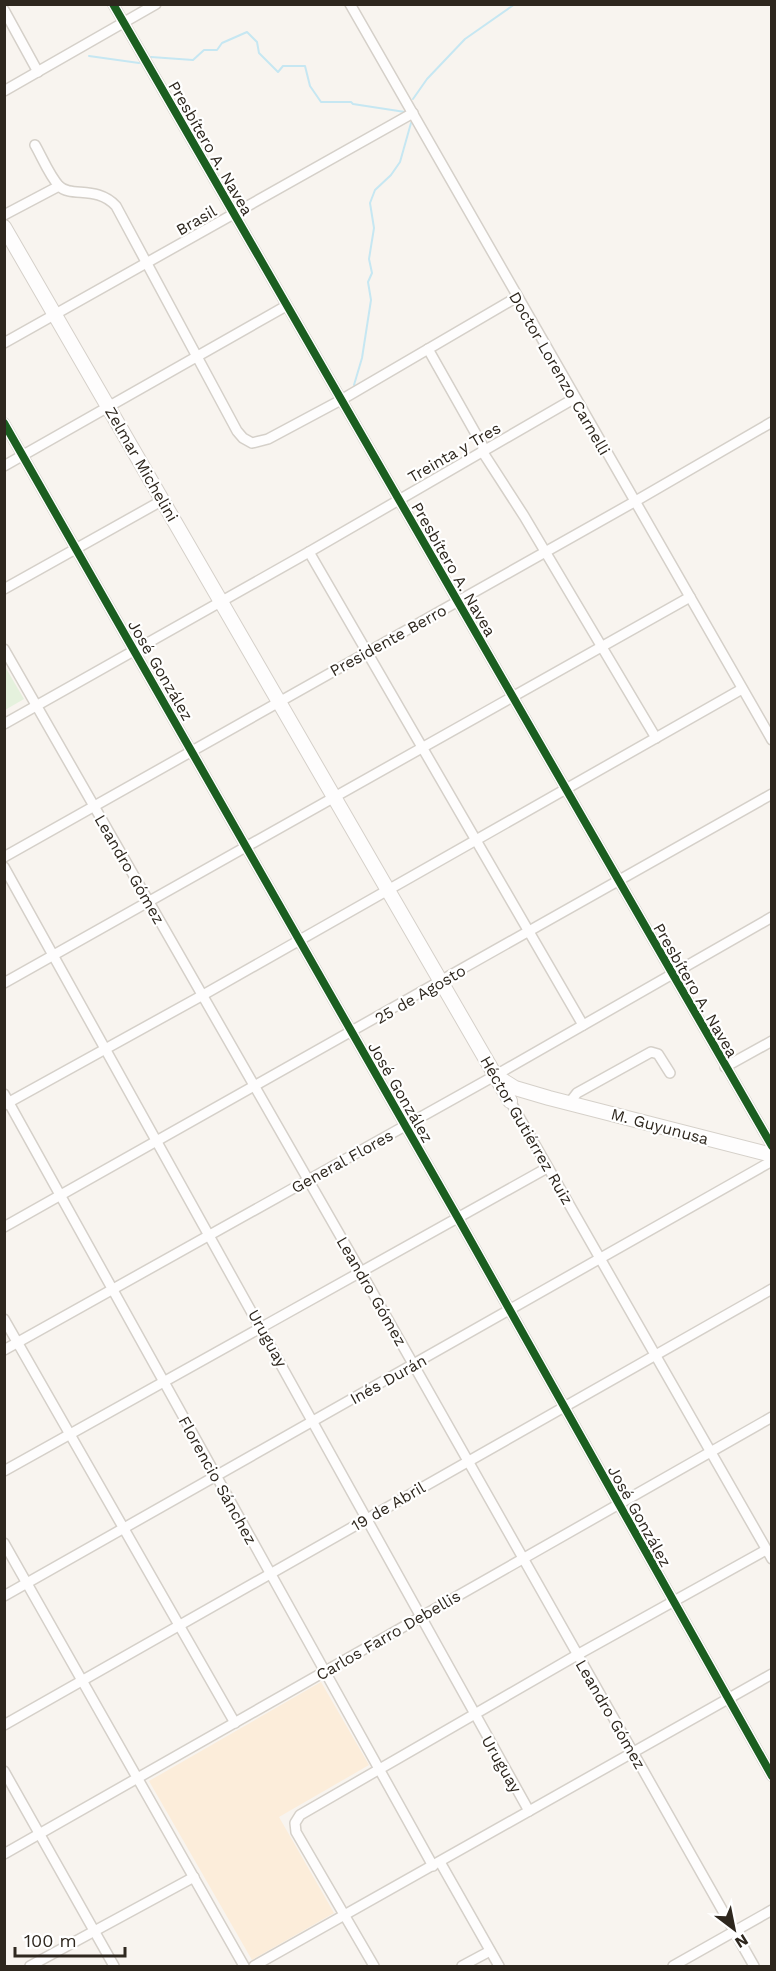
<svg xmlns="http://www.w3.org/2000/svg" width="776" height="1971" viewBox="0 0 776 1971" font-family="'Work Sans',sans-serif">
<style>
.built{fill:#fcedda}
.green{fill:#e5f1dd}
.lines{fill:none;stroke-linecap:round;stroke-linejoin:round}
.stream{stroke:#c6e7f2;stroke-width:2}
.minor-casing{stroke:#d5d0c9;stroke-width:12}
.highway-casing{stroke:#d5d0c9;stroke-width:16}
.minor{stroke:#fefdfd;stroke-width:9}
.highway{stroke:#fefdfd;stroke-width:14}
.cycleway-casing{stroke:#fff;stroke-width:11}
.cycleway{stroke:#1b5e20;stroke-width:8}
.labels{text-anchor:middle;stroke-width:4.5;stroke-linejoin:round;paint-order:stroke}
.street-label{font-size:16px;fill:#2e271e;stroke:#fff}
</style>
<rect width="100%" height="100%" fill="#f8f4ef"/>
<polygon class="built" points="321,1682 369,1765 279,1817 334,1913 252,1960 149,1781"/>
<polygon class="green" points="4,665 24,699 5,710 4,710"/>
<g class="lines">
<g class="stream">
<polyline points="89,56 139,63"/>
<polyline points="151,57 193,60 204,50 217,50 222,43 247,32 257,42 259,53 278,72 283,66 305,66 310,86 321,102 351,102 353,104 405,112"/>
<polyline points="413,99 427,79 465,39 515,4"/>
<polyline points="354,385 362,358 371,300 368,282 372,273 369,259 374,228 370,203 375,190 391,175 400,162 411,123"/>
</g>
<defs>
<g id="minor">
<polyline points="113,4 772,1146"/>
<polyline points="350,4 772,740"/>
<polyline points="4,10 38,72"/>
<polyline points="4,91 156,4"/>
<path d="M35,145C42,157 49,175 59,186C71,198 97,185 116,206L237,431L243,438L252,443L268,439L341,400L517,297"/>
<polyline points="4,215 59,186"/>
<polyline points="4,343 413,113"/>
<polyline points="428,349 485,450"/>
<polyline points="4,423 458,1218 772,1776"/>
<polyline points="482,451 524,516 656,738"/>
<polyline points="4,466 286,306"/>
<polyline points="309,552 583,1025"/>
<polyline points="4,589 163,500"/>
<polyline points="4,649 361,1272 754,1966"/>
<polyline points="4,724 309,552 575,398"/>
<polyline points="4,857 634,502 772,422"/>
<polyline points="4,867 529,1811"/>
<polyline points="4,983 690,597"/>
<polyline points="725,1067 772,1041"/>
<polyline points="4,1094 433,1866"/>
<polyline points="510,1101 772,1559"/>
<polyline points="570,1102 577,1093 651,1052 658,1054 670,1073"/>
<polyline points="4,1105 203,995 742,689"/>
<polyline points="4,1227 772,794"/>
<polyline points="4,1319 235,1723"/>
<polyline points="4,1350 496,1075 772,917"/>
<polyline points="4,1471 547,1168"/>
<polyline points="4,1543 244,1966"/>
<polyline points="4,1596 772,1161"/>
<polyline points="4,1725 772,1289"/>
<polyline points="4,1771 114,1966"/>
<polyline points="4,1854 772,1417"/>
<polyline points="440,1862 499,1966"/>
<polyline points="30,1966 194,1877"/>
<polyline points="254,1966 772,1674"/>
<polyline points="374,1966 296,1832 295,1823 300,1815 577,1655 766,1550"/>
<polyline points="462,1966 490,1951"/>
<polyline points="673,1966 772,1910"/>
</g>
<g id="highway">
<polyline points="4,227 510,1101"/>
<polyline points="499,1078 515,1088 549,1098 772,1155"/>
</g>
</defs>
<use href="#minor" class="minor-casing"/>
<use href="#highway" class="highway-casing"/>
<use href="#minor" class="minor"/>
<use href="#highway" class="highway"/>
<defs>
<g id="cycleway">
<polyline points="113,4 772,1146"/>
<polyline points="4,423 458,1218 772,1776"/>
</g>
</defs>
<use href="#cycleway" class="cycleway-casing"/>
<use href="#cycleway" class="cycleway"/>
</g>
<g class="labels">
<g class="street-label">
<text transform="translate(211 148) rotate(60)" y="6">Presbítero A. Navea</text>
<text transform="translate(196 220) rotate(-30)" y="6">Brasil</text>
<text transform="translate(560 373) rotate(60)" y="6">Doctor Lorenzo Carnelli</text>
<text transform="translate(454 452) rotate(-30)" y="6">Treinta y Tres</text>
<text transform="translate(142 464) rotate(60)" y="6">Zelmar Michelini</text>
<text transform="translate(454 569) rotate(60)" y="6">Presbítero A. Navea</text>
<text transform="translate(388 640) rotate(-29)" y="6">Presidente Berro</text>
<text transform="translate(161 670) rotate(60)" y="6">José González</text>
<text transform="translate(130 869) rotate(60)" y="6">Leandro Gómez</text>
<text transform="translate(696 990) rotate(60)" y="6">Presbítero A. Navea</text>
<text transform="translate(420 994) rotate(-30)" y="6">25 de Agosto</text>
<text transform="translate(401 1092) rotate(60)" y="6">José González</text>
<text transform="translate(660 1126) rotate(15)" y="6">M. Guyunusa</text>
<text transform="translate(527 1130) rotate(60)" y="6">Héctor Gutiérrez Ruiz</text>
<text transform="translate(342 1161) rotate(-29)" y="6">General Flores</text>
<text transform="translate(372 1291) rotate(60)" y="6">Leandro Gómez</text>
<text transform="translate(268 1338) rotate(61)" y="6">Uruguay</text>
<text transform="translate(388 1379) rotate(-29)" y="6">Inés Durán</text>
<text transform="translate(218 1480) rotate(61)" y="6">Florencio Sánchez</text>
<text transform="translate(388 1506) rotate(-30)" y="6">19 de Abril</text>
<text transform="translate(640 1516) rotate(61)" y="6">José González</text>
<text transform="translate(388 1635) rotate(-30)" y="6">Carlos Farro Debellis</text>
<text transform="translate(611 1714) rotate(60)" y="6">Leandro Gómez</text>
<text transform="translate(502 1764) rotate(60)" y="6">Uruguay</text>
</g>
</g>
<rect width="776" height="1971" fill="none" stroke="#2e271e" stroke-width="12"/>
<g transform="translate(734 1929) rotate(148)" stroke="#ffffff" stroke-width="4.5" paint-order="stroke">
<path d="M0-4.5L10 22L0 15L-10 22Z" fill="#2e271e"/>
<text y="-9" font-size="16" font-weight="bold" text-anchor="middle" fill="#2e271e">N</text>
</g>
<path d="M15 1947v9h110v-9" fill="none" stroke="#2e271e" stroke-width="3"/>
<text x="24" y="1947" font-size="18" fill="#2e271e" stroke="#ffffff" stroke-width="4.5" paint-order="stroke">100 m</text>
</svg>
